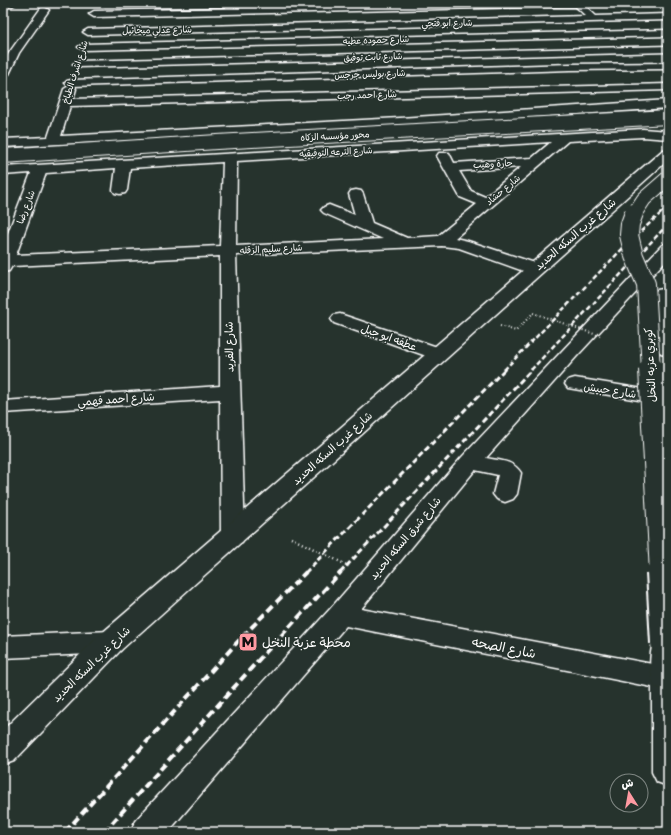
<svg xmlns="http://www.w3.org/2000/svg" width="671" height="835" viewBox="0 0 671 835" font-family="Pangolin,'Playpen Sans Arabic',sans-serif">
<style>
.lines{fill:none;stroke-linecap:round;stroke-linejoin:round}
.minor-casing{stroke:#fff;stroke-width:3}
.tertiary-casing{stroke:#fff;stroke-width:3}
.secondary-casing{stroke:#fff;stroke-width:3}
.path{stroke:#fff;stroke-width:2;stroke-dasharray:1 2.5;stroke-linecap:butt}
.minor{fill:#26332d;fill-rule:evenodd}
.tertiary{fill:#26332d;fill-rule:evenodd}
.secondary{fill:#26332d;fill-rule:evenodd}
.rail-far3{stroke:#fff;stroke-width:2;stroke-dasharray:4 2;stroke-linecap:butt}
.rail-far2{stroke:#fff;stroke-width:2.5;stroke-dasharray:5 2.5;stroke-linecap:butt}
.rail-far1{stroke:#fff;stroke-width:3;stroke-dasharray:6 3;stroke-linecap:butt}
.rail{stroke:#fff;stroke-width:4;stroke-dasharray:8 4;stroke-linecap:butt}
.secondary-bridge-far3-casing{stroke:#fff;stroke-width:16;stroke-linecap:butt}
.secondary-bridge-far2-casing{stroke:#fff;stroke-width:20;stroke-linecap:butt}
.secondary-bridge-far1-casing{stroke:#fff;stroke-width:26;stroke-linecap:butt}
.secondary-bridge-casing{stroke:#fff;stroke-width:34;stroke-linecap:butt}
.path-bridge-far1{stroke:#fff;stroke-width:2;stroke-dasharray:1 2.5;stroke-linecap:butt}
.path-bridge{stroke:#fff;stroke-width:2.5;stroke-dasharray:1 3;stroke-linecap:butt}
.secondary-bridge-far3{stroke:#26332d;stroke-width:14}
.secondary-bridge-far2{stroke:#26332d;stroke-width:18}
.secondary-bridge-far1{stroke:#26332d;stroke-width:24}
.secondary-bridge{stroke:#26332d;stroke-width:30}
.labels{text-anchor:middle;stroke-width:3;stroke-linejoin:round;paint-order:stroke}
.far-street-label{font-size:9px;fill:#fff;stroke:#26332d}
.street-label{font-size:11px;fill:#fff;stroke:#26332d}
.near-poi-label{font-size:13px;fill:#fff;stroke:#26332d;text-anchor:start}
.near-street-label{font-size:13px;fill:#fff;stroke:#26332d}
</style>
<rect width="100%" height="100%" fill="#26332d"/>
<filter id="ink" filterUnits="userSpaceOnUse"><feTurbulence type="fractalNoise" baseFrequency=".025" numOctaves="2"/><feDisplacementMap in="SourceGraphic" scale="8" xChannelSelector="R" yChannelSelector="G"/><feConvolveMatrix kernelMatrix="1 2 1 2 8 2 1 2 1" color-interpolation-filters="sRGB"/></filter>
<g filter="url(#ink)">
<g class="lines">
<defs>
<g id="minor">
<polygon points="3,3 17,3 12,6 3,6"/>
<polygon points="456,3 582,3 596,16 668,14 668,20 88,35 83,32 88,29 586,16 575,6 94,17 89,14 94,11"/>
<polygon points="44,7 49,10 19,53 9,74 3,77 3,64 9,53 41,8"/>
<polygon points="668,30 668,36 83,50 78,47 83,44"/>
<polygon points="668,46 668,52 78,67 73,64 78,61"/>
<polygon points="668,63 668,69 570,70 73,86 76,89 73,99 668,84 668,90 70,106 61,136 400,118 668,100 668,108 400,126 3,147 3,139 48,137 64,89 69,86 65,83 67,81 71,80 570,64"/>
<path d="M643,129L668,131V139L643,137L568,141L455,238L468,241L541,265L543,269L541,273L535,274L529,273L459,248L442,246L236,255L245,536L242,542L233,545L224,542L221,536L220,399L3,413V401L220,386V256L12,266L9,271L3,272V246L31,173L3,175V167ZM551,142L532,158L454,163L449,153H439L437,156L460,197L477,204L438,236L407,238L372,223L363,194L361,191L356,190L351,191L349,194L355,215L334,207L329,205L324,207L321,210L324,213L383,239L236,246L237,161ZM223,162L220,246L16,255L46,173L116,168L113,190L115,193L120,194L125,193L127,190L130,168ZM521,167L485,197L471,191L459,171Z"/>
<path d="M668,243V258L577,356L486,458C500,461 513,460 521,473L517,494L513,499L505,502L497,499L493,494L498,475L475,470L361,609L668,667V786L657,782L652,772V687L346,626L168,832H131L135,821L331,608L462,457L662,245Z"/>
<polygon points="663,289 668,290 668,355 661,353 658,349 654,294 657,290"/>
<polygon points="340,314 446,350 449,354 446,358 439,360 432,358 334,323 331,319 334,315"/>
<polygon points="575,378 668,393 668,405 568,388 565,384 568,380"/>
<polygon points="111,631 121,634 125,642 121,650 111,653 3,658 3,636"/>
</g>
<polygon id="tertiary" points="668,149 668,160 121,650 14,761 3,765 3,730 101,634 663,150"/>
<path id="secondary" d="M666,632H668V691L655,687C648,673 649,649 656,635Z"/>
</defs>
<use href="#minor" class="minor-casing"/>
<use href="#tertiary" class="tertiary-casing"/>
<use href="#secondary" class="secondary-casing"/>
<polyline class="path" points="500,326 516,331 533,313"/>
<use href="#minor" class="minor"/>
<use href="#tertiary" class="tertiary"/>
<use href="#secondary" class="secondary"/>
<polyline class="rail-far3" points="660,214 668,206"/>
<g class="rail-far2">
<polyline points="504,370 626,245 661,213"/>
<polyline points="531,370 668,224"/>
</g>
<g class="rail-far1">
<polyline points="305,573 505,369"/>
<polyline points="340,573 532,369"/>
</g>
<g class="rail">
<polyline points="65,832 242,637 306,572"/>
<polyline points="104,832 264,654 341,572"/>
</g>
<defs>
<g id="secondary-bridge-far3">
<polyline points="3,156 217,142 668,117"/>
<polyline points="634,214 644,199 668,178"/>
</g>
<polyline id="secondary-bridge-far2" points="634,213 630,224 629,235 634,256 646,284 651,370"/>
<polyline id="secondary-bridge-far1" points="651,369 662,573"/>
<polyline id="secondary-bridge" points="662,572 666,643"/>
</defs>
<use href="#secondary-bridge-far3" class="secondary-bridge-far3-casing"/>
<use href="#secondary-bridge-far2" class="secondary-bridge-far2-casing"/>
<use href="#secondary-bridge-far1" class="secondary-bridge-far1-casing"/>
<use href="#secondary-bridge" class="secondary-bridge-casing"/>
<polyline class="path-bridge-far1" points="533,313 600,336"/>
<polyline class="path-bridge" points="291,538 349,566"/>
<use href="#secondary-bridge-far3" class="secondary-bridge-far3"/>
<use href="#secondary-bridge-far2" class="secondary-bridge-far2"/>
<use href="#secondary-bridge-far1" class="secondary-bridge-far1"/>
<use href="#secondary-bridge" class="secondary-bridge"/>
</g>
</g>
<defs>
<symbol id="metro-square" viewBox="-11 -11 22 22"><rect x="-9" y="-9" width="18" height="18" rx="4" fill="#ff9aa2" stroke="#26332d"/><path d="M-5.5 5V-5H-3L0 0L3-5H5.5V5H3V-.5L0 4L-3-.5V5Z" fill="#111"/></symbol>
</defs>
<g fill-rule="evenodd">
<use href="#metro-square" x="237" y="631" width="22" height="22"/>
</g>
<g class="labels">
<g class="far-street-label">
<text transform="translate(447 23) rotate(-1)" y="3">شارع ابو فتحي</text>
<text transform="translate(157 30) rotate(-1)" y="3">شارع عدلي ميخائيل</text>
<text transform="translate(376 40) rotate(-2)" y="3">شارع حموده عطيه</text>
<text transform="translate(373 57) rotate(-2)" y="3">شارع ثابت توفيق</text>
<text transform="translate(75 72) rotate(-72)" y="3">شارع اشرف الطباخ</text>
<text transform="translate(370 74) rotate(-2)" y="3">شارع بوليس جرجس</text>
<text transform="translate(367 95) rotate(-2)" y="3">شارع احمد رجب</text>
<text transform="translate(335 136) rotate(-3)" y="3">محور مؤسسه الزكاه</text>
<text transform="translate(336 152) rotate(-3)" y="3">شارع الترعه التوفيقيه</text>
<text transform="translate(493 164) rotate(-3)" y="3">حارة وهيب</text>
<text transform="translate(503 190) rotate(-40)" y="3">شارع حشاد</text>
<text transform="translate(26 207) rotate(-69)" y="3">شارع رضا</text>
<text transform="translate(271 249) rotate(-3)" y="3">شارع سليم الزقله</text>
</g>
<g class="street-label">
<text transform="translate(575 234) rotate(-41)" y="4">شارع غرب السكه الحديد</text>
<text transform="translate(389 337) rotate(20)" y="4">عطفه ابو جبل</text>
<text transform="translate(229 347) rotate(-91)" y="4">شارع الفريد</text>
<text transform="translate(650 365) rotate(-93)" y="4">كوبري عزبه النخل</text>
<text transform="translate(610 390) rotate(9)" y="4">شارع حبيش</text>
<text transform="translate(116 399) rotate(-4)" y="4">شارع احمد فهمي</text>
<text transform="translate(332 448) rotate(-42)" y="4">شارع غرب السكه الحديد</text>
<text transform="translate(405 538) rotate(-50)" y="4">شارع شرق السكه الحديد</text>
<text transform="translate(91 664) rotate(-44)" y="4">شارع غرب السكه الحديد</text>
</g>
<g class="near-poi-label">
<text x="262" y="647">محطة عزبة النخل</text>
</g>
<g class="near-street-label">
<text transform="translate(504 647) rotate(11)" y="5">شارع الصحه</text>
</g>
</g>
<rect width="671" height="835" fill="none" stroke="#26332d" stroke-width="16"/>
<rect x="8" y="8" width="655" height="819" fill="none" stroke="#fff" stroke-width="1.5" filter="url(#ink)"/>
<g transform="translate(629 793) rotate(349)"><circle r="19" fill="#26332d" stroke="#7d8581"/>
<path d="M0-3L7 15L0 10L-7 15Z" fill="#ff9aa2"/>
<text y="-6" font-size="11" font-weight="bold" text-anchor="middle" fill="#ffffff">ش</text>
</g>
</svg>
